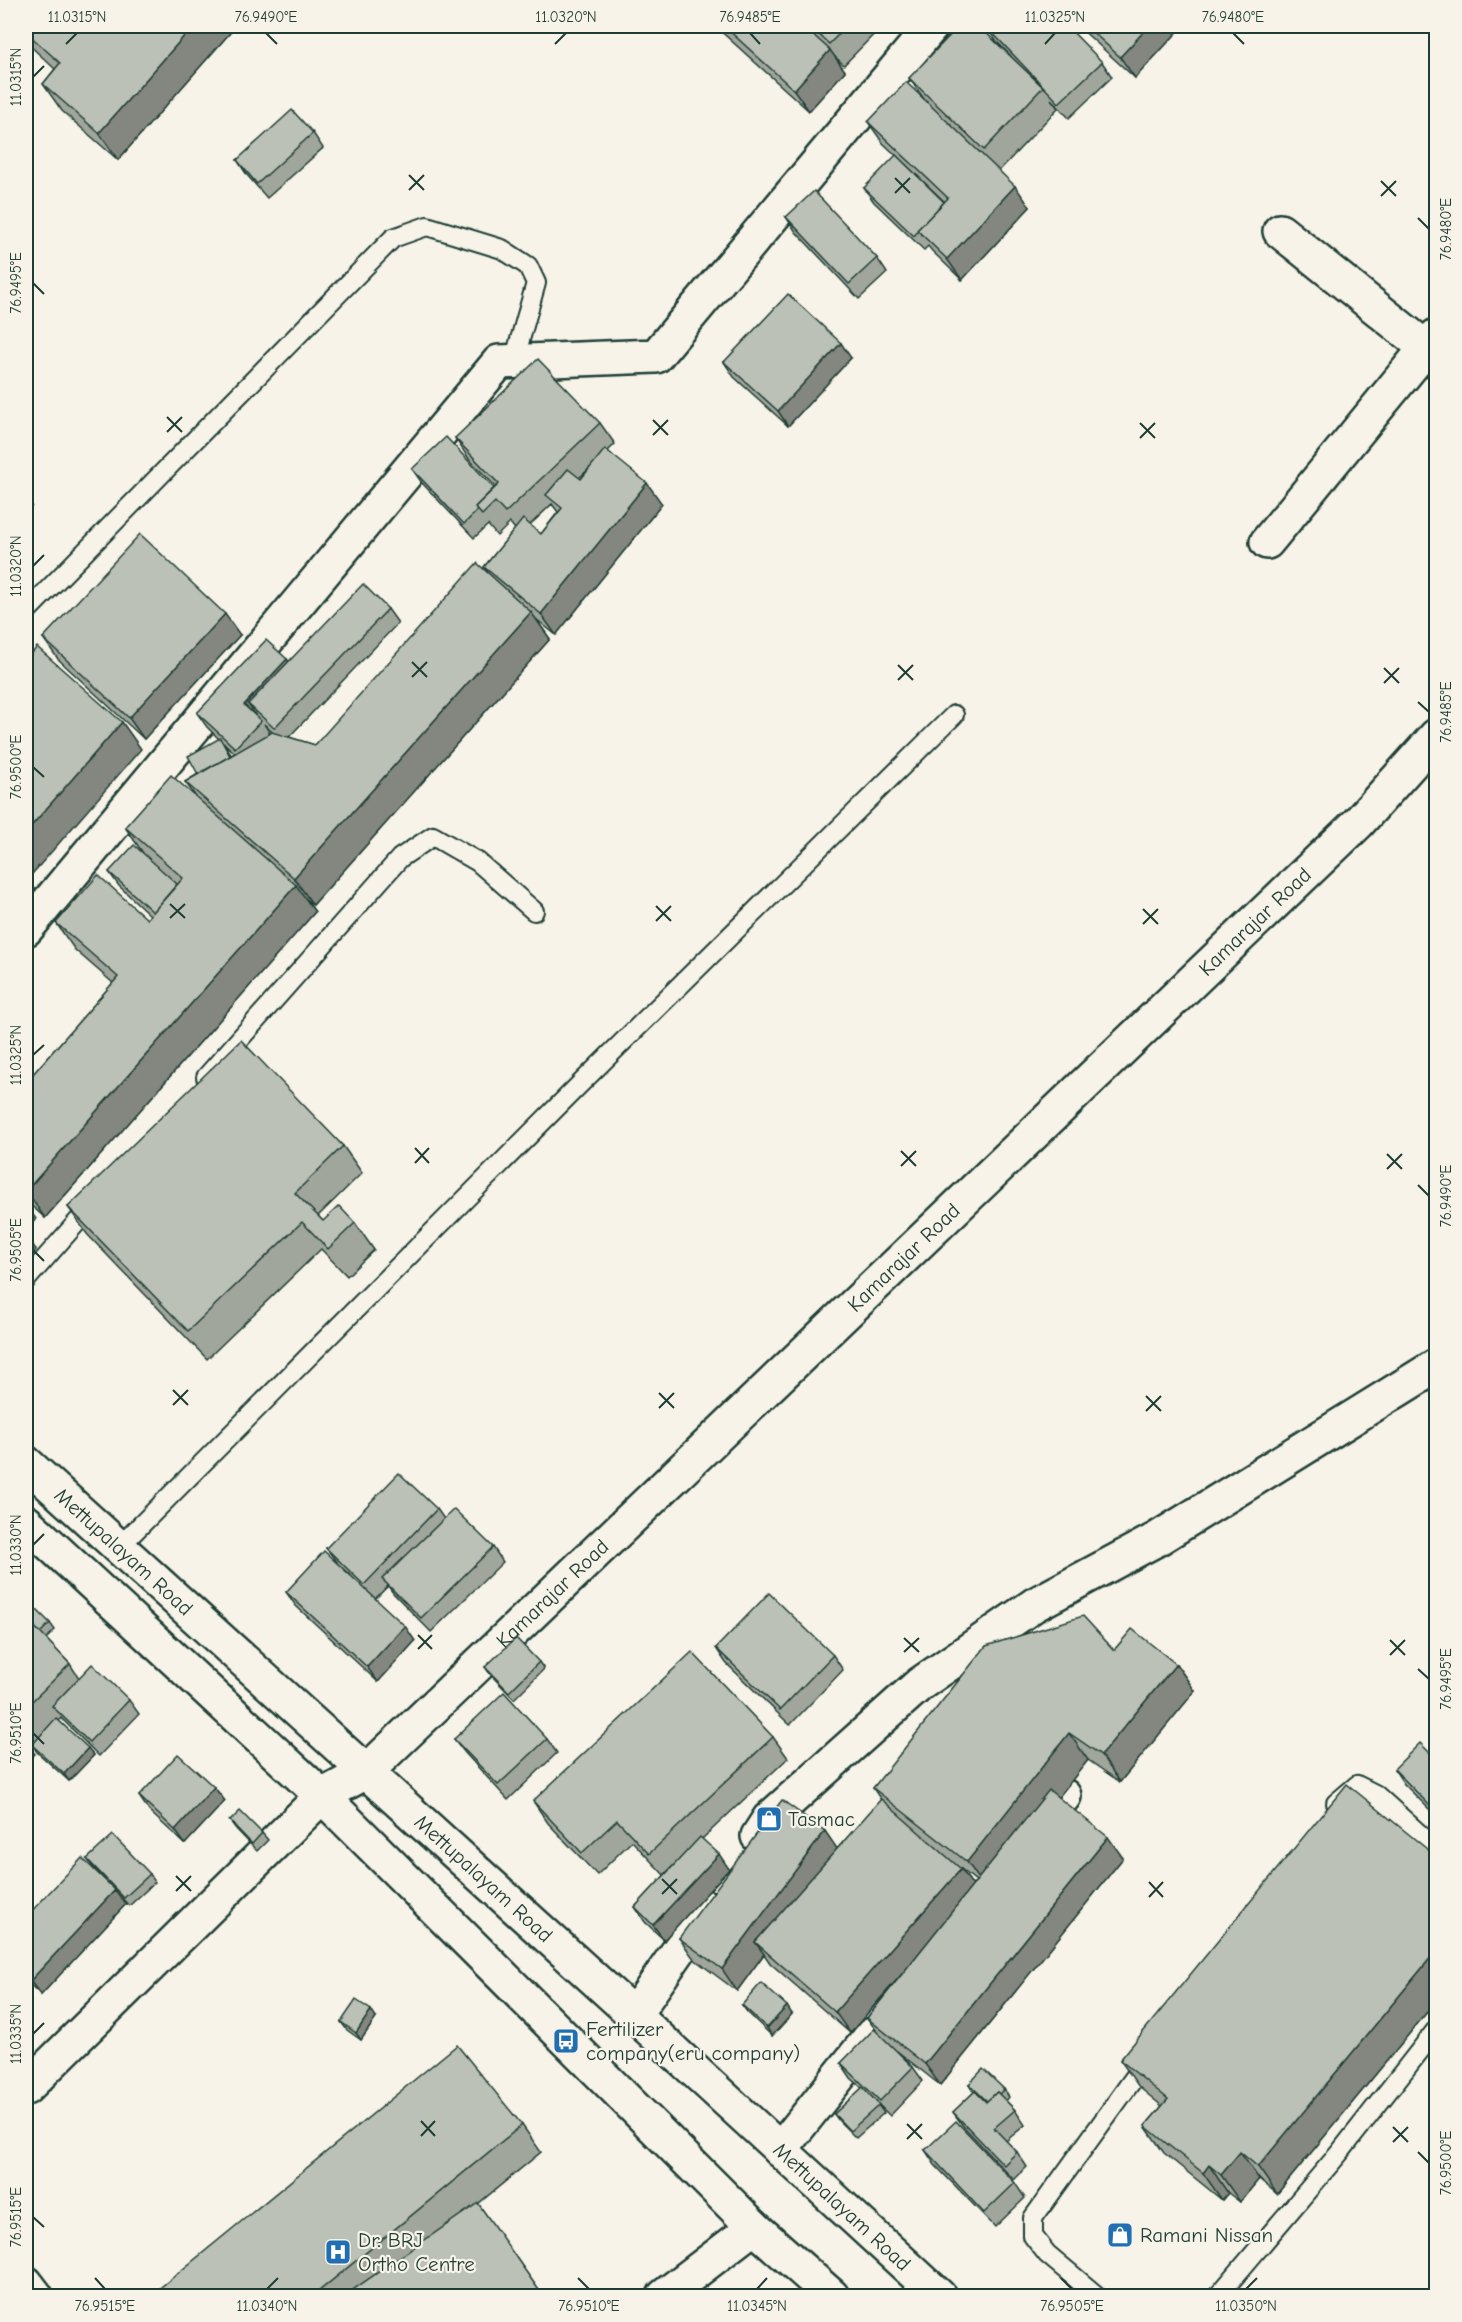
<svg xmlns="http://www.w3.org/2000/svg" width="1462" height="2322" viewBox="0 0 1462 2322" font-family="'Comic Neue',sans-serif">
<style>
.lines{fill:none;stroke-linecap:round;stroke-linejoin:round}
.lane-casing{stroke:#1f3d34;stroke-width:22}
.street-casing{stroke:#1f3d34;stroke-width:38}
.highway-casing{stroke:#1f3d34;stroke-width:38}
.lane{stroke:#f7f3e8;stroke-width:18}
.street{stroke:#f7f3e8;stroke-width:33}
.highway{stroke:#f7f3e8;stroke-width:33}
.wall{fill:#a1a69d;stroke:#1f3d34;stroke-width:1.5;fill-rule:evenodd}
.shaded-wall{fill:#83877f;stroke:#1f3d34;stroke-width:1.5}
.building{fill:#bbc1b6;stroke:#1f3d34;stroke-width:1.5}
.ticks{fill:none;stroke:#1f3d34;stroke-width:2}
.labels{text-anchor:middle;stroke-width:4.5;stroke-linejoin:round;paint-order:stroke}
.street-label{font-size:21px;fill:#1f3d34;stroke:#f7f3e8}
.poi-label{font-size:21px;fill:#1f3d34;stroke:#f7f3e8;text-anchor:start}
.neatline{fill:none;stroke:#1f3d34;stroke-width:2}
.ticks-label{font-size:15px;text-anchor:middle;fill:#1f3d34}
</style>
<rect width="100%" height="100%" fill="#f7f3e8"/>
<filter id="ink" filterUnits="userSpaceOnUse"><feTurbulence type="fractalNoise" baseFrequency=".0167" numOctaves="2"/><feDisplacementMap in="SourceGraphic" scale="12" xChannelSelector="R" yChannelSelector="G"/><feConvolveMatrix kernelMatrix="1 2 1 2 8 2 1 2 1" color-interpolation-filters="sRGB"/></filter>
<g filter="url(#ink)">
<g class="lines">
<defs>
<g id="lane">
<polyline points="26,612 393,238 427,226 502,249 528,266 536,283 514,361"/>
<polyline points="206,1077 400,858 433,836 478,862 534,911"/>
<polyline points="26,1280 94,1203"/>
<polyline points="119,1547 577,1087 954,715"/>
<polyline points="1336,1803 1357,1785 1375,1794 1436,1849"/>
<polyline points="1097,2296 1047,2254 1033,2236 1033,2218 1147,2060"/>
<polyline points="1218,2296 1341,2151 1436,2030"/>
</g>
<g id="street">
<polyline points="1280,231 1436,356"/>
<polyline points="1267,542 1436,336"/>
<polyline points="26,929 499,362 656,356 932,26"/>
<polyline points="1032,1835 1064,1796"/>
<polyline points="758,1836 769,1819 920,1684 1034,1605 1157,1539 1436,1366"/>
<polyline points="634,2015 708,1908"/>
<path id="s1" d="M26,2088L322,1796L366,1772L1358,823L1436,736"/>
<polyline points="780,2150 872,2035"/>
<polyline points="26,2283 36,2296"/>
<polyline points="664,2296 754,2227"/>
</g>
<g id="highway">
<path id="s2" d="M26,1463L634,2015L939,2296"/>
<polyline points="26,1522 322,1796 754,2227 832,2296"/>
</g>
</defs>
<use href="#lane" class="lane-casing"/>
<use href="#street" class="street-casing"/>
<use href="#highway" class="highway-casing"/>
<use href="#lane" class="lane"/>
<use href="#street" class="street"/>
<use href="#highway" class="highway"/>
</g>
<g class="wall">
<polygon points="26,26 236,26 118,160 62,111 43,84 55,69 26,42"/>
<polygon points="715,26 882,26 844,65 834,56 845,71 809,111"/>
<polygon points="986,26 1102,62 1112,77 1069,118 1051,99 1058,108 999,171 1030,207 962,280 932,251 928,246 924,250 874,202 864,188 944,201 883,143 868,122 924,99 909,78 1010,55 996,41"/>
<polygon points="1078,26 1183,26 1135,78"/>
<polygon points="313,133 323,148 267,198 247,175 237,160"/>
<polygon points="786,217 877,258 887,273 859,299 796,232"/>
<polygon points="851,358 788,426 734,377 724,362"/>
<path d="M600,423L615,444L608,451L662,504L556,635L536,619L550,639L313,905L306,899L315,912L45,1218L26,1201V1082L113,983L75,950L56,923L147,919L150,915L119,886L109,872L143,853L125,827L196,797L185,782L198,774L219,739L207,727L197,713L287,659L289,662L388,609L398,623L289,737L315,745L488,573L484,567L515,529L510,523L497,536L488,525L474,538L422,483L412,469L494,488L496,487L469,459L455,438ZM591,467L581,479L579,478ZM552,504L558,512L541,534L530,525ZM264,724L272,732L270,733ZM224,743L235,753L231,755Z"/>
<polygon points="240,635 144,739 58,659 43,638"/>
<polygon points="343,1146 362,1173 318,1216 323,1221 355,1223 374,1250 347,1276 321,1249 207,1359 87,1234 68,1207"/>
<polygon points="26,1234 36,1250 26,1261"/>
<polygon points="437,1509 444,1519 493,1547 503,1562 431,1632 393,1593 388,1586 375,1599 415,1641 378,1682 296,1606 286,1592 337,1562 326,1548"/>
<polygon points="26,1603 50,1623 55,1630 46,1639 70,1664 79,1678 129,1700 139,1714 99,1756 61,1718 59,1721 94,1755 69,1781 37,1752 33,1746 30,1748 35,1754 26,1763"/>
<polygon points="716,1648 833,1655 843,1670 790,1725 726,1663"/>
<path d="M1114,1650L1176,1664L1195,1691L1120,1782L1088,1760L1058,1797L1123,1858L940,2085L897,2051L913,2067L923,2081L890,2116L876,2102L884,2113L856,2138L839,2121L834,2114L862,2088L851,2078L841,2063L876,2030L867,2018L900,1977L850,2033L770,1963L764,1954L737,1991L694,1959L679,1938L837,1849L881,1800L873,1788ZM961,1869L976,1881L973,1886Z"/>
<polygon points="539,1662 544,1669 514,1699 490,1674 485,1667"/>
<polygon points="773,1737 788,1758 702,1839 729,1869 664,1940 645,1922 635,1907 675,1864 664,1875 632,1841 597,1875 548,1823 533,1801"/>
<polygon points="454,1739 547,1739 557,1753 508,1800 465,1753"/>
<polygon points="1437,1760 1437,1817 1404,1784 1394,1769"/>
<polygon points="214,1787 225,1801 185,1844 149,1811 139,1796"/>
<polygon points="230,1821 262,1833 268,1840 257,1851 236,1829"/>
<polygon points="1437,1857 1437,2000 1277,2194 1259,2179 1240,2202 1228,2193 1222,2200 1164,2153 1145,2126 1162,2106 1139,2087 1120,2060"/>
<polygon points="87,1859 150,1874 155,1882 129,1906 119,1895 126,1904 41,1995 26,1981 26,1917 105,1880 92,1866"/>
<polygon points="742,2005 792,2014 772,2036 747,2012"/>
<polygon points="376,2018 361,2040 347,2030 341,2022"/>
<polygon points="969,2084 1004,2089 1009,2097 1006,2101 1015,2110 1025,2125 1006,2141 1017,2152 1027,2167 1014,2180 963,2126 953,2112 974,2092"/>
<polygon points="522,2125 541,2152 478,2204 543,2296 150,2296"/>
<polygon points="925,2150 1015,2183 1025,2198 995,2227 935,2165"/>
</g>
<g class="shaded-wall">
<polygon points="193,26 236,26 118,160 99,133"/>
<polygon points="1149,26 1183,26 1135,78 1120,57"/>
<polygon points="830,50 845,71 809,111 794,90"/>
<polygon points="1015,186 1030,207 962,280 947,259"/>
<polygon points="841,343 851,358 788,426 778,411"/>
<polygon points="647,483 662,504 556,635 541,614"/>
<polygon points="26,496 32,506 26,513"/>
<polygon points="531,612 550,639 313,905 294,878"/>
<polygon points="225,614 240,635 144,739 129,718"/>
<polygon points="287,659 297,674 248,704 257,717 244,705"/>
<polygon points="122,722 141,749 26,881 26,832"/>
<polygon points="296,885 315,912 45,1218 26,1191"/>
<polygon points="26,1205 36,1219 26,1231"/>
<polygon points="405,1626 415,1641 378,1682 367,1667"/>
<polygon points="1176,1664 1195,1691 1120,1782 1101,1755"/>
<polygon points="1069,1733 1088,1760 986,1889 967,1862"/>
<polygon points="88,1748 94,1755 69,1781 64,1774"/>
<polygon points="214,1787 225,1801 185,1844 175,1830"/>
<polygon points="825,1831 840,1853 755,1942 764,1954 737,1991 722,1969"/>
<polygon points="1108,1837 1123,1858 940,2085 925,2064"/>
<polygon points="719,1854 729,1869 664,1940 653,1925"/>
<polygon points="961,1869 976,1890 850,2033 835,2012"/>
<polygon points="115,1890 126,1904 41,1995 30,1981"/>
<polygon points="1437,1950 1437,2000 1277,2194 1258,2167"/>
<polygon points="787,2006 792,2014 772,2036 767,2028"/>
<polygon points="371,2010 376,2018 361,2040 356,2033"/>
<polygon points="1240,2152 1259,2179 1240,2202 1221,2175"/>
<polygon points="1209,2165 1228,2193 1222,2200 1203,2173"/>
</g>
<g class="building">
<polygon points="26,26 193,26 99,133 43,84 60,63 26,32"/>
<polygon points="724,26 803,26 830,50 794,90"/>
<polygon points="810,26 847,26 829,44"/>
<polygon points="959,26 979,26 1043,87 984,150 909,78"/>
<polygon points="986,26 1067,26 1102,62 1059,103"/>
<polygon points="1086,26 1149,26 1120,57"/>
<polygon points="906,82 1015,186 947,259 917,230 948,198 868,122"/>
<polygon points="292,110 313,133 257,184 237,160"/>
<polygon points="896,155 944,202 917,230 918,231 914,236 864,188"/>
<polygon points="814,191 877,258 849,284 786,217"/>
<polygon points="788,294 841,343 778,411 724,362"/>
<polygon points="538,359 600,423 505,513 495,502 482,515 475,507 499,484 455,438"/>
<polygon points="446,437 494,488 475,507 477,511 464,524 412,469"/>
<polygon points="605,449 647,483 541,614 484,567 523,519 541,534 562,508 546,495 568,469 581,479"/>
<polygon points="140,534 225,614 129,718 43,638"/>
<polygon points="477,563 531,612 294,878 185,782 272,732 315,745"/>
<polygon points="363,584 388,609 274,728 248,704"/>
<polygon points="266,640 287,659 244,705 261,721 235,748 197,713"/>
<polygon points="37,647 122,722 26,832 26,660"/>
<polygon points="220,738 230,756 198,774 188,756"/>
<polygon points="171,775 296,885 26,1191 26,1082 118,977 56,923 98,875 147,919 183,878 125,827"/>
<polygon points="134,845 177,884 153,912 109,872"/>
<polygon points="241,1040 343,1146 295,1193 323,1221 339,1206 355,1223 328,1249 302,1222 188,1331 68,1207"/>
<polygon points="399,1473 437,1509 364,1585 326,1548"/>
<polygon points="454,1509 493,1547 421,1618 382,1579"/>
<polygon points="324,1551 405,1626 367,1667 286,1592"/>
<polygon points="769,1593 833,1655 780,1710 716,1648"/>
<polygon points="28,1601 50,1623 40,1633 26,1618 26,1603"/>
<polygon points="1083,1616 1114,1650 1132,1629 1176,1664 1101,1755 1069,1733 967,1862 873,1788 986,1646"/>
<polygon points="26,1618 70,1664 26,1707"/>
<polygon points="516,1638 539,1662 509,1692 485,1667"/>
<polygon points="692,1652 773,1737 649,1854 617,1820 582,1853 533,1801"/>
<polygon points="92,1664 129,1700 89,1742 52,1706"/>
<polygon points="504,1692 547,1739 498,1785 454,1739"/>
<polygon points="56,1718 88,1748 64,1774 32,1745"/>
<polygon points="1420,1743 1437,1760 1437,1813 1394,1769"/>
<polygon points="178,1754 214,1787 175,1830 139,1796"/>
<polygon points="1347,1784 1437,1857 1437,1950 1258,2167 1240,2152 1221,2175 1209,2165 1203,2173 1145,2126 1168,2099 1120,2060"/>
<polygon points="1049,1790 1108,1837 925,2064 867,2018"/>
<polygon points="881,1799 961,1869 835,2012 755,1942"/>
<polygon points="782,1800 825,1831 722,1969 679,1938"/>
<polygon points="240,1811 262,1833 252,1844 230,1821"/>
<polygon points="113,1835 150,1874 124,1898 87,1859"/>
<polygon points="700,1837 719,1854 653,1925 635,1907"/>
<polygon points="82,1858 115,1890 30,1981 26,1976 26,1917"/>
<polygon points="761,1983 787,2006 767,2028 742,2005"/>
<polygon points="356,2000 371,2010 356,2033 341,2022"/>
<polygon points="874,2029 913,2067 880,2101 841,2063"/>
<polygon points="457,2045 522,2125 313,2296 150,2296"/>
<polygon points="983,2069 1004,2089 999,2094 997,2092 987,2101 969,2084"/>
<polygon points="863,2087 879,2105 850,2131 834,2114"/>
<polygon points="975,2091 986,2102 997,2092 1015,2110 994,2128 1017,2152 1004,2165 953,2112"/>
<polygon points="956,2121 1015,2183 984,2213 925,2150"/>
<polygon points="478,2203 543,2296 344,2296"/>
</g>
</g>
<path class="ticks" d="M266,33L277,44M750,33L760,44M1233,33L1244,44M66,44L77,33M555,44L566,33M1045,44L1055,33M33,77L44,66M409,175L424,190M895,178L910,193M1381,181L1396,196M409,190L424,175M895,193L910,178M1381,196L1396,181M1418,218L1429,229M33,283L44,294M167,417L182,432M653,420L668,435M1140,423L1155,438M167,432L182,417M653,435L668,420M1140,438L1155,423M33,566L44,555M412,662L427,677M898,665L913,680M1384,668L1399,683M412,677L427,662M898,680L913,665M1384,683L1399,668M1418,702L1429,712M33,767L44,777M170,904L185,918M656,906L671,921M1143,909L1158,924M170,918L185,904M656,921L671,906M1143,924L1158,909M33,1055L44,1045M415,1148L429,1163M901,1151L916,1166M1387,1154L1402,1169M415,1163L429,1148M901,1166L916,1151M1387,1169L1402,1154M1418,1185L1429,1196M33,1250L44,1261M173,1390L188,1405M659,1393L674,1408M1146,1396L1161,1411M173,1405L188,1390M659,1408L674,1393M1146,1411L1161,1396M33,1545L44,1534M418,1635L432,1649M904,1638L919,1652M1390,1640L1405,1655M418,1649L432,1635M904,1652L919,1638M1390,1655L1405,1640M1418,1669L1429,1679M33,1733L44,1744M176,1876L191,1891M662,1879L677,1894M1149,1882L1163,1897M176,1891L191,1876M662,1894L677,1879M1149,1897L1163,1882M33,2034L44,2023M421,2121L435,2136M907,2124L922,2139M1393,2127L1408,2142M421,2136L435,2121M907,2139L922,2124M1393,2142L1408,2127M1418,2152L1429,2163M33,2217L44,2227M95,2278L105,2289M578,2278L589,2289M1061,2278L1072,2289M267,2289L278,2278M757,2289L767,2278M1246,2289L1257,2278"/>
<defs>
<symbol id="shop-square" viewBox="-11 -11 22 22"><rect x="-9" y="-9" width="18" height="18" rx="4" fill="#1f6fb2" stroke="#f7f3e8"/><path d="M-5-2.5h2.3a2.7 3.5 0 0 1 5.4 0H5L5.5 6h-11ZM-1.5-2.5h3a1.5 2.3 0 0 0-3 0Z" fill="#fff"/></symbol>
<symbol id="bus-square" viewBox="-11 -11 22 22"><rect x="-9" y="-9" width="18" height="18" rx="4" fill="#1f6fb2" stroke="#f7f3e8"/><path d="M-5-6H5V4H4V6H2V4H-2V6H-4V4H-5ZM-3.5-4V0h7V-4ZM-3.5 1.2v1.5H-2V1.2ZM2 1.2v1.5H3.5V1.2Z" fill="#fff"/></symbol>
<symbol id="hospital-square" viewBox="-11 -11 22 22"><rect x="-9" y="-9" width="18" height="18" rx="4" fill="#1f6fb2" stroke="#f7f3e8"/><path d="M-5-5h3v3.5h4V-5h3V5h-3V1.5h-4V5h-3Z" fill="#fff"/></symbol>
</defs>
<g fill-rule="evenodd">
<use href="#shop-square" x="754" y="1804" width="30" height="30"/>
<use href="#bus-square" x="551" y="2026" width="30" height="30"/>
<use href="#shop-square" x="1105" y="2220" width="30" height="30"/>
<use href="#hospital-square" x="323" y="2237" width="30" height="30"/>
</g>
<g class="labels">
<g class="street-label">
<text dy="7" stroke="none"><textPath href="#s1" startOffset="1696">Kamarajar Road</textPath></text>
<text dy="7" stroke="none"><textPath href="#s1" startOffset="1210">Kamarajar Road</textPath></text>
<text dy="7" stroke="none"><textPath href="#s2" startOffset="132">Mettupalayam Road</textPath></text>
<text dy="7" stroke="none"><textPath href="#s1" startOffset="724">Kamarajar Road</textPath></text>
<text dy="7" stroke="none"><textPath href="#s2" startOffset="618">Mettupalayam Road</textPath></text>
<text dy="7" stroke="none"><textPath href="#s2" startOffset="1104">Mettupalayam Road</textPath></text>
</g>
<g class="poi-label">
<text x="788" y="1826">Tasmac</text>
<text x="586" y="2036">Fertilizer<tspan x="586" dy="24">company(eru company)</tspan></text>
<text x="1140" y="2242">Ramani Nissan</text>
<text x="358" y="2247">Dr. BRJ<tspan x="358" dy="24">Ortho Centre</tspan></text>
</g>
</g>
<rect width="1462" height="2322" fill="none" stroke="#f7f3e8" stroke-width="66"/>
<rect x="33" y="33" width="1396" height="2256" class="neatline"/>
<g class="ticks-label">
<text x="77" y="22">11.0315°N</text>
<text x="266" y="22">76.9490°E</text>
<text x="566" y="22">11.0320°N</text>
<text x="750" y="22">76.9485°E</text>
<text x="1055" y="22">11.0325°N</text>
<text x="1233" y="22">76.9480°E</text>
<text transform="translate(16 77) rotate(-90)" y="5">11.0315°N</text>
<text transform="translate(1446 229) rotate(-90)" y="5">76.9480°E</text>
<text transform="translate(16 283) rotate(-90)" y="5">76.9495°E</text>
<text transform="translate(16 566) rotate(-90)" y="5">11.0320°N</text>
<text transform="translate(1446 712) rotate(-90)" y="5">76.9485°E</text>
<text transform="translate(16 767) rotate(-90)" y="5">76.9500°E</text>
<text transform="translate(16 1055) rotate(-90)" y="5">11.0325°N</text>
<text transform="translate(1446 1196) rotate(-90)" y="5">76.9490°E</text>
<text transform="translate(16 1250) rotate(-90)" y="5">76.9505°E</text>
<text transform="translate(16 1545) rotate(-90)" y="5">11.0330°N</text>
<text transform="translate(1446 1679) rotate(-90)" y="5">76.9495°E</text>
<text transform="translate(16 1733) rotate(-90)" y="5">76.9510°E</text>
<text transform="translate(16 2034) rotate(-90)" y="5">11.0335°N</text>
<text transform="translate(1446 2163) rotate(-90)" y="5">76.9500°E</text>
<text transform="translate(16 2217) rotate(-90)" y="5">76.9515°E</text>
<text x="105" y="2311">76.9515°E</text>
<text x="267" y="2311">11.0340°N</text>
<text x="589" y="2311">76.9510°E</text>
<text x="757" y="2311">11.0345°N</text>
<text x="1072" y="2311">76.9505°E</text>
<text x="1246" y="2311">11.0350°N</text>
</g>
</svg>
